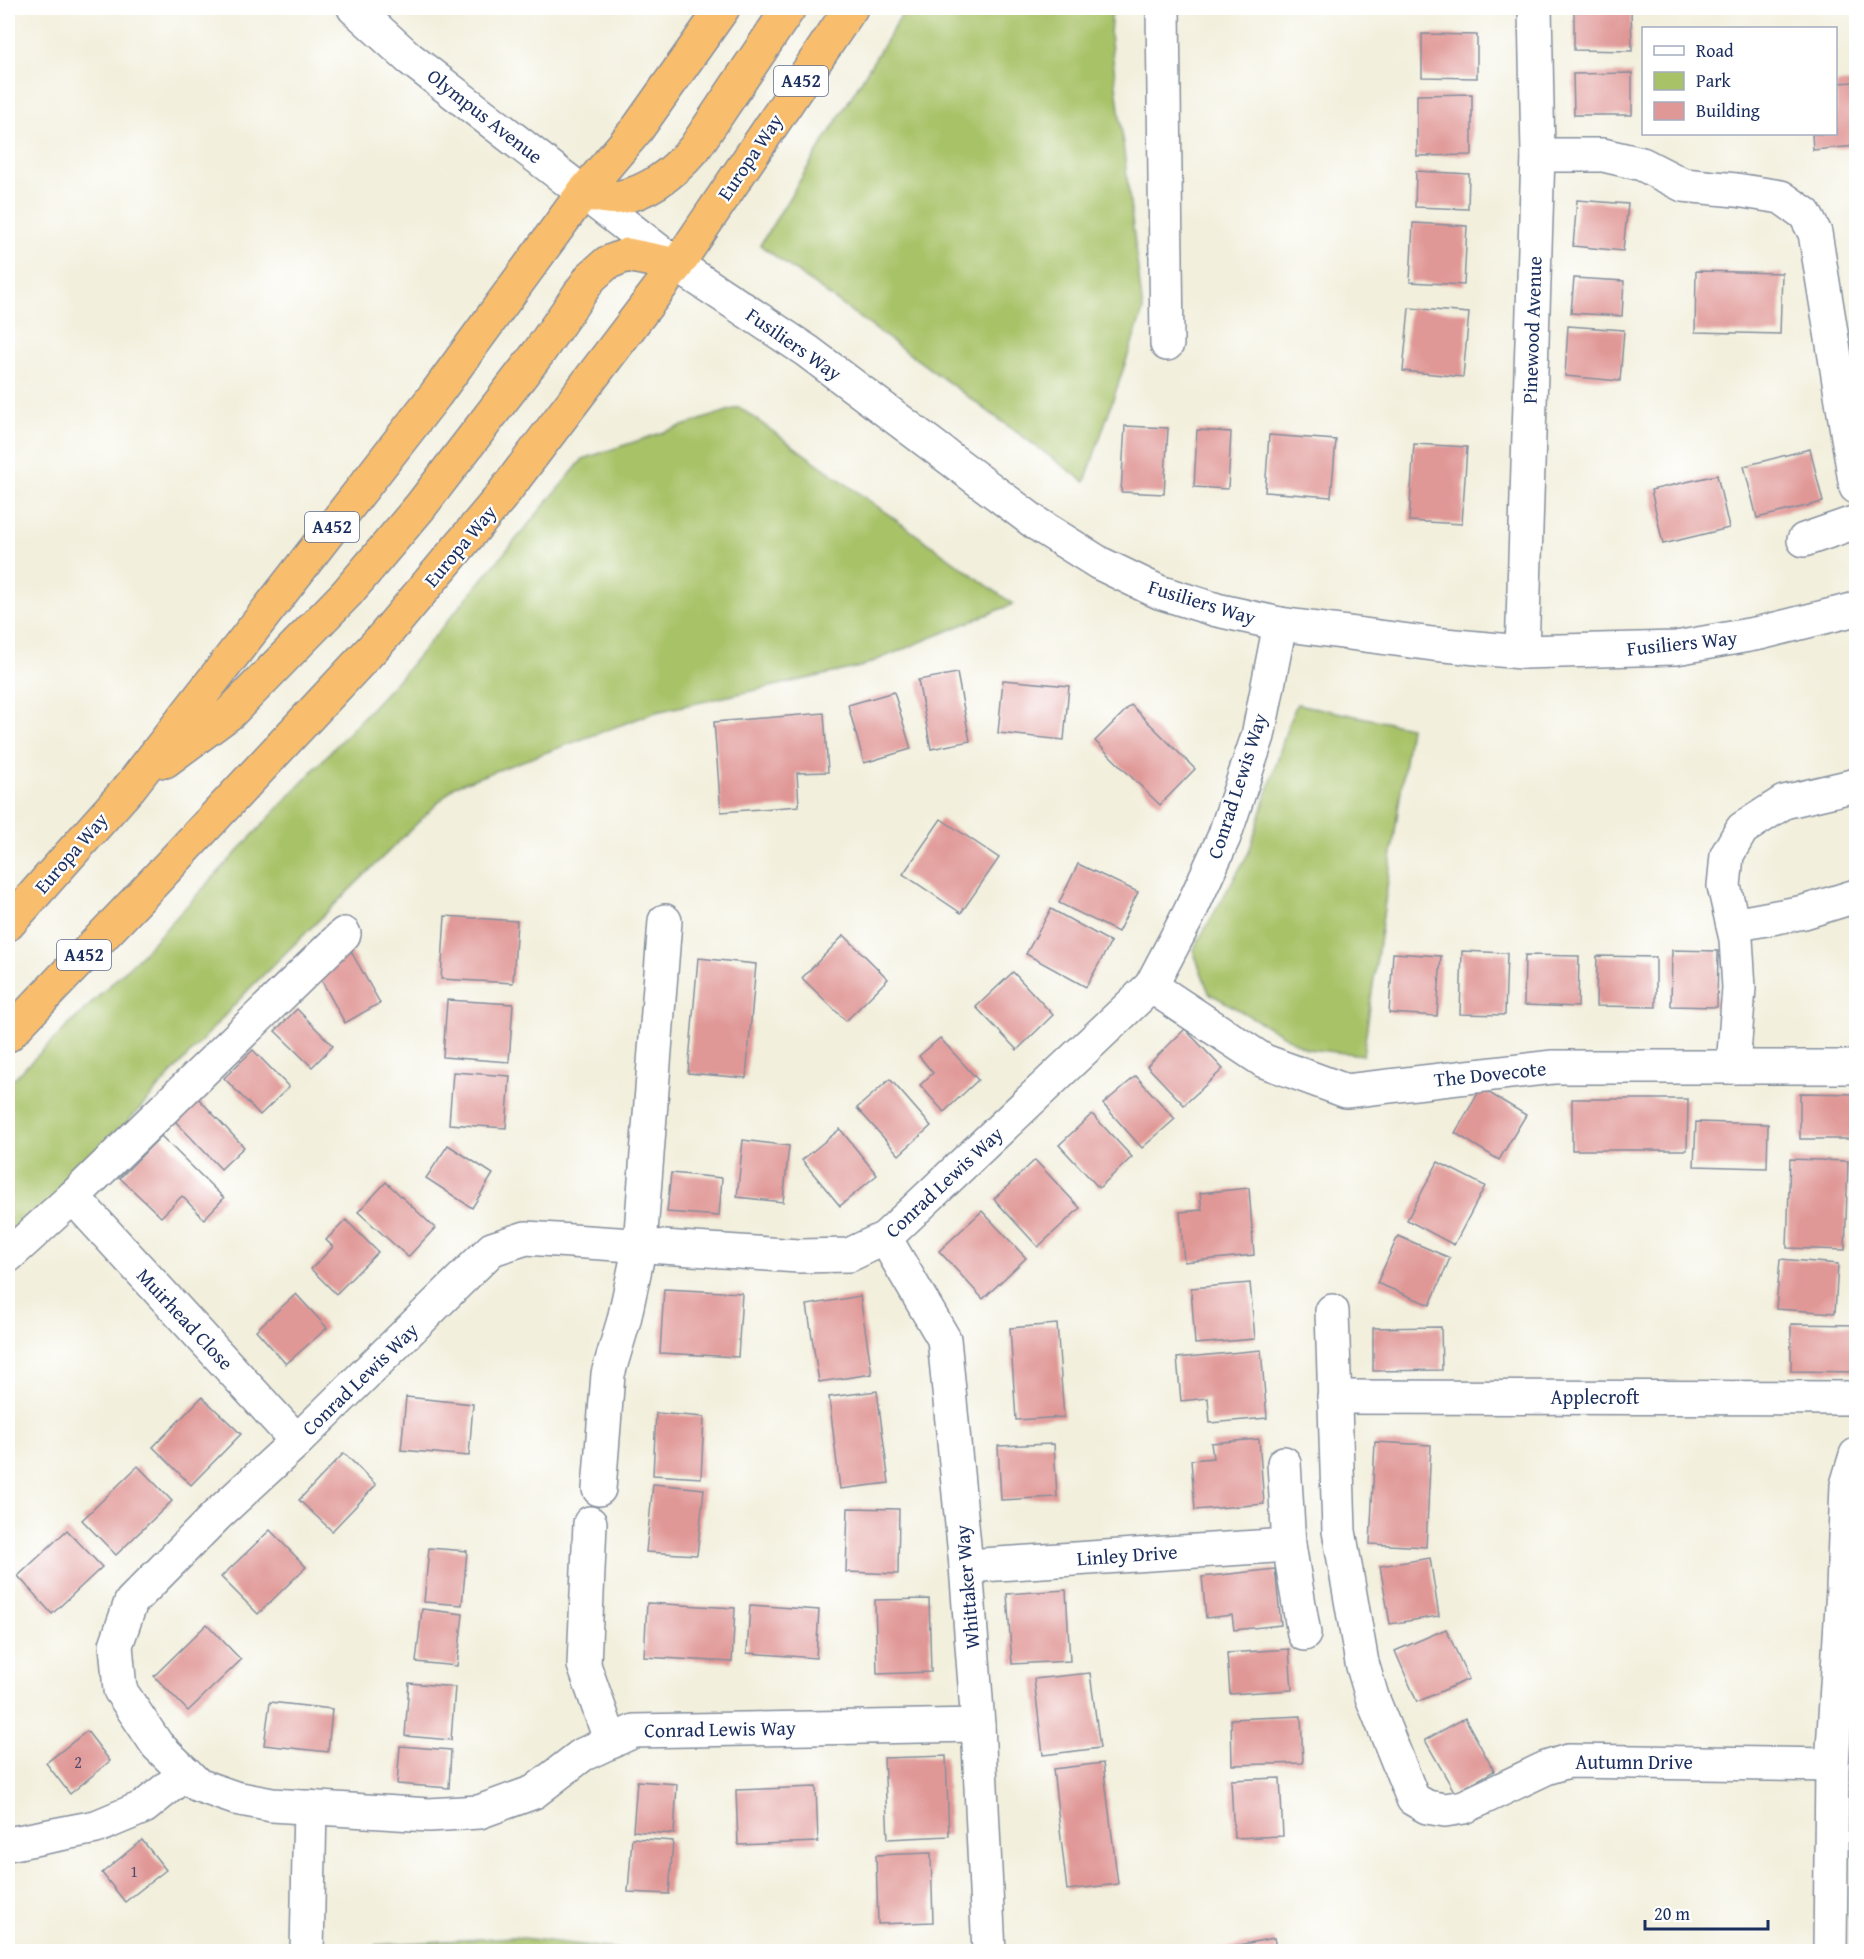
<svg xmlns="http://www.w3.org/2000/svg" width="1864" height="1959" viewBox="0 0 1864 1959" font-family="'Gentium Book Plus',serif">
<style>
.green{fill:#a8c268;stroke:#627863;stroke-width:1.5}
.building{fill:#e09896}
.lines{fill:none;stroke-linecap:round;stroke-linejoin:round}
.minor-casing{stroke:#868f9d;stroke-width:36}
.highway-casing{stroke:#868f9d;stroke-width:36}
.minor{stroke:#fff;stroke-width:33}
.highway{stroke:#f9be6d;stroke-width:33}
.labels{text-anchor:middle;stroke-width:4.5;stroke-linejoin:round;paint-order:stroke}
.number-label{font-size:16px;fill:#4c496c}
.shield{fill:#fff;stroke:#5f6d8e;stroke-width:1.5}
.shield-label{font-size:18px;font-weight:bold;fill:#1b2f5e}
.street-label{font-size:20px;fill:#1b2f5e;stroke:#fff}
</style>
<rect width="100%" height="100%" fill="#fff"/>
<filter id="ink" filterUnits="userSpaceOnUse"><feTurbulence type="fractalNoise" baseFrequency=".0167" numOctaves="2"/><feDisplacementMap in="SourceGraphic" scale="12" xChannelSelector="R" yChannelSelector="G"/><feConvolveMatrix kernelMatrix="1 2 1 2 8 2 1 2 1" color-interpolation-filters="sRGB"/></filter>
<filter id="wash" filterUnits="userSpaceOnUse"><feTurbulence type="fractalNoise" baseFrequency=".008" numOctaves="4" result="noise"/><feDisplacementMap in="SourceGraphic" scale="24" xChannelSelector="R" yChannelSelector="G"/><feGaussianBlur stdDeviation="1.35" result="paint"/><feColorMatrix in="noise" values="0 0 0 0 0 0 0 0 0 0 0 0 0 0 0 0 0 1.4 0 .05"/><feComposite in="paint" operator="in"/></filter>
<g filter="url(#wash)">
<rect width="100%" height="100%" fill="#f2efdc"/>
<g class="green">
<polygon points="906,8 1112,8 1110,34 1143,311 1085,482 760,245"/>
<polygon points="739,407 1013,604 860,667 656,712 455,786 249,989 69,1186 8,1244 8,1084 142,954 403,674 583,459"/>
<polygon points="1297,704 1410,727 1363,1055 1307,1049 1209,993 1193,950 1249,852 1289,722"/>
<polygon points="514,1937 632,1951 373,1951 377,1945"/>
</g>
<g id="blocks">
<g class="building">
<polygon points="1574,8 1631,8 1632,51 1574,50"/>
<polygon points="1422,34 1477,35 1477,78 1422,77"/>
<polygon points="1632,73 1632,115 1574,115 1573,74"/>
<polygon points="1856,82 1856,146 1813,150 1812,134 1836,134 1836,83"/>
<polygon points="1472,94 1472,155 1417,156 1417,95"/>
<polygon points="1416,171 1469,174 1468,209 1415,207"/>
<polygon points="1577,200 1628,204 1623,251 1573,246"/>
<polygon points="1413,223 1467,226 1464,285 1410,282"/>
<polygon points="1696,271 1782,273 1780,334 1695,332"/>
<polygon points="1574,278 1624,281 1622,316 1571,313"/>
<polygon points="1409,308 1469,313 1463,377 1403,371"/>
<polygon points="1568,326 1624,330 1620,381 1565,376"/>
<polygon points="1125,426 1168,428 1164,494 1121,492"/>
<polygon points="1197,430 1231,432 1228,489 1194,487"/>
<polygon points="1269,435 1336,440 1331,497 1265,492"/>
<polygon points="1414,444 1467,447 1462,524 1409,521"/>
<polygon points="1810,449 1823,502 1757,518 1744,466"/>
<polygon points="1717,475 1729,528 1663,544 1651,490"/>
<polygon points="957,673 970,741 931,749 918,680"/>
<polygon points="1003,680 1069,686 1064,740 998,733"/>
<polygon points="894,692 911,749 864,763 848,705"/>
<polygon points="1131,705 1195,769 1160,805 1095,741"/>
<polygon points="824,713 828,772 797,773 799,806 721,812 714,722"/>
<polygon points="941,819 999,858 961,913 903,874"/>
<polygon points="1078,864 1138,892 1118,932 1059,903"/>
<polygon points="1051,909 1111,942 1086,987 1026,954"/>
<polygon points="445,916 517,921 513,983 441,979"/>
<polygon points="844,935 888,979 846,1021 802,978"/>
<polygon points="348,946 380,1003 345,1023 313,965"/>
<polygon points="1672,950 1718,951 1717,1007 1671,1006"/>
<polygon points="1462,951 1507,953 1505,1015 1460,1014"/>
<polygon points="1393,953 1441,956 1437,1016 1389,1013"/>
<polygon points="1525,955 1579,956 1578,1007 1524,1005"/>
<polygon points="1597,956 1656,957 1656,1007 1596,1006"/>
<polygon points="698,958 756,964 746,1078 688,1073"/>
<polygon points="1013,972 1053,1015 1017,1050 976,1007"/>
<polygon points="447,1000 513,1004 509,1062 443,1057"/>
<polygon points="297,1009 333,1046 312,1067 275,1031"/>
<polygon points="1185,1029 1223,1069 1184,1105 1147,1066"/>
<polygon points="940,1038 978,1080 944,1112 920,1085 933,1073 919,1056"/>
<polygon points="253,1050 289,1087 260,1115 224,1078"/>
<polygon points="453,1072 510,1076 506,1128 449,1124"/>
<polygon points="1136,1076 1175,1119 1142,1148 1103,1104"/>
<polygon points="890,1079 931,1126 899,1155 857,1108"/>
<polygon points="1481,1088 1526,1115 1499,1160 1455,1133"/>
<polygon points="1800,1093 1856,1094 1856,1139 1800,1139"/>
<polygon points="198,1098 244,1147 221,1169 175,1121"/>
<polygon points="1572,1099 1688,1099 1687,1150 1572,1150"/>
<polygon points="1092,1114 1132,1157 1099,1188 1059,1145"/>
<polygon points="1696,1122 1768,1124 1767,1168 1694,1166"/>
<polygon points="840,1129 877,1175 840,1206 802,1160"/>
<polygon points="161,1136 224,1198 204,1219 182,1196 161,1217 120,1178"/>
<polygon points="743,1140 789,1146 783,1202 737,1197"/>
<polygon points="448,1145 493,1174 472,1208 426,1178"/>
<polygon points="1790,1159 1848,1161 1845,1250 1787,1248"/>
<polygon points="1035,1160 1080,1208 1038,1247 994,1199"/>
<polygon points="1438,1162 1485,1186 1454,1245 1407,1220"/>
<polygon points="671,1173 722,1178 719,1216 667,1212"/>
<polygon points="386,1182 435,1228 408,1257 358,1212"/>
<polygon points="1249,1188 1254,1255 1184,1262 1180,1212 1202,1210 1200,1193"/>
<polygon points="982,1211 1026,1258 983,1299 939,1251"/>
<polygon points="346,1220 378,1252 336,1294 311,1269 333,1247 326,1240"/>
<polygon points="1398,1236 1450,1258 1430,1305 1377,1283"/>
<polygon points="1780,1259 1838,1264 1835,1313 1776,1309"/>
<polygon points="1250,1283 1255,1339 1195,1344 1191,1288"/>
<polygon points="664,1289 742,1293 738,1357 660,1353"/>
<polygon points="296,1294 327,1328 286,1364 256,1330"/>
<polygon points="860,1296 872,1374 819,1382 807,1305"/>
<polygon points="1057,1324 1064,1417 1016,1420 1010,1328"/>
<polygon points="1791,1324 1856,1325 1856,1372 1791,1371"/>
<polygon points="1441,1327 1442,1370 1373,1371 1373,1328"/>
<polygon points="1261,1350 1267,1418 1210,1423 1208,1398 1181,1401 1177,1358"/>
<polygon points="877,1391 889,1483 840,1489 829,1397"/>
<polygon points="202,1397 241,1434 191,1485 153,1447"/>
<polygon points="406,1397 473,1404 469,1456 401,1450"/>
<polygon points="656,1413 704,1417 701,1478 653,1475"/>
<polygon points="1259,1439 1264,1504 1195,1510 1191,1460 1213,1458 1211,1443"/>
<polygon points="1375,1442 1431,1445 1426,1547 1370,1544"/>
<polygon points="1054,1444 1057,1497 1001,1500 998,1446"/>
<polygon points="344,1453 376,1485 332,1531 299,1500"/>
<polygon points="138,1466 172,1501 116,1555 82,1520"/>
<polygon points="653,1484 704,1489 697,1555 646,1552"/>
<polygon points="848,1508 899,1509 898,1574 846,1572"/>
<polygon points="67,1530 102,1567 52,1614 18,1576"/>
<polygon points="270,1530 306,1567 258,1614 221,1577"/>
<polygon points="429,1548 467,1551 462,1605 424,1602"/>
<polygon points="1430,1558 1439,1616 1390,1624 1380,1566"/>
<polygon points="1275,1569 1281,1625 1234,1630 1232,1615 1206,1618 1202,1577"/>
<polygon points="1066,1590 1070,1661 1012,1664 1007,1594"/>
<polygon points="929,1599 931,1672 877,1674 875,1600"/>
<polygon points="647,1603 735,1608 732,1662 644,1657"/>
<polygon points="750,1605 819,1610 816,1658 747,1653"/>
<polygon points="422,1609 463,1614 457,1666 416,1662"/>
<polygon points="207,1624 241,1660 188,1711 154,1676"/>
<polygon points="1446,1629 1469,1679 1417,1702 1395,1651"/>
<polygon points="1289,1649 1292,1690 1230,1694 1227,1653"/>
<polygon points="1090,1673 1100,1748 1043,1755 1034,1679"/>
<polygon points="409,1683 455,1687 451,1740 405,1736"/>
<polygon points="270,1702 332,1709 328,1752 264,1745"/>
<polygon points="1301,1716 1303,1763 1232,1765 1231,1719"/>
<polygon points="1465,1718 1494,1771 1455,1793 1425,1740"/>
<polygon points="87,1731 110,1761 70,1794 46,1763"/>
<polygon points="400,1746 451,1750 449,1788 397,1784"/>
<polygon points="946,1756 949,1836 888,1839 884,1758"/>
<polygon points="1103,1763 1118,1884 1067,1890 1053,1769"/>
<polygon points="1280,1778 1283,1836 1234,1838 1231,1780"/>
<polygon points="637,1781 677,1784 674,1834 633,1831"/>
<polygon points="816,1787 818,1842 738,1845 736,1790"/>
<polygon points="632,1838 673,1841 669,1894 628,1892"/>
<polygon points="142,1840 166,1870 125,1902 102,1873"/>
<polygon points="931,1853 933,1922 878,1924 876,1855"/>
<polygon points="1274,1938 1277,1952 1213,1952 1213,1950"/>
</g>
</g>
</g>
<g filter="url(#ink)">
<use href="#blocks" fill-opacity="0" stroke="#868f9d" stroke-width="1.5"/>
<g class="lines">
<defs>
<g id="minor">
<polyline points="354,8 409,58 677,265 807,351 1037,524 1099,563 1159,592 1217,610 1280,624 1433,644 1522,652 1676,648 1760,633 1856,609"/>
<polyline points="1163,8 1167,344"/>
<polyline points="1538,155 1603,155 1642,164 1683,185 1736,190 1781,197 1805,214 1815,233 1856,487"/>
<polyline points="1804,540 1856,522"/>
<polyline points="1522,652 1538,155 1535,8"/>
<polyline points="1733,925 1804,912 1856,896"/>
<polyline points="1151,986 1264,1061 1346,1091 1553,1067 1856,1067"/>
<polyline points="1733,1067 1739,988 1736,939 1724,886 1727,855 1742,829 1784,802 1856,785"/>
<polyline points="73,1197 297,1441"/>
<polyline points="885,1238 944,1339 966,1566 978,1725 989,1952"/>
<polyline points="8,1256 73,1197 344,934"/>
<polyline points="1332,1311 1339,1531 1362,1663 1372,1697 1413,1799 1427,1807 1445,1810 1464,1807 1546,1768 1568,1761 1832,1765"/>
<polyline points="1334,1397 1856,1398"/>
<polyline points="1284,1463 1289,1545 1304,1634"/>
<polyline points="599,1489 608,1374 624,1320 640,1245 665,921"/>
<polyline points="590,1523 584,1665 611,1742"/>
<polyline points="966,1566 1289,1545"/>
<polyline points="978,1725 634,1731 582,1755 534,1792 479,1812 429,1815 272,1805 235,1798 198,1785 157,1745 120,1690 116,1645 131,1602 216,1516 297,1441 492,1249 526,1238 799,1256 849,1255 885,1238 1151,986 1189,914 1224,837 1258,736 1280,624"/>
<polyline points="8,1844 96,1827 144,1807 186,1773"/>
<polyline points="307,1952 310,1807"/>
<polyline points="1830,1952 1832,1765 1843,1589 1847,1485 1856,1455"/>
</g>
<g id="highway">
<path d="M583,193C595,195 608,199 620,197C650,192 675,171 694,149L789,8"/>
<polyline points="165,761 230,713 347,593 420,507 539,352 591,277 607,263 627,255 677,265"/>
<polyline points="8,924 130,787 436,394 583,193 638,128 723,8"/>
<polyline points="8,1035 136,901 384,636 499,499 677,265 851,8"/>
</g>
</defs>
<use href="#minor" class="minor-casing"/>
<use href="#highway" class="highway-casing"/>
<use href="#minor" class="minor"/>
<use href="#highway" class="highway"/>
</g>
</g>
<g class="labels">
<g class="number-label">
<text x="78" y="1768">2</text>
<text x="134" y="1877">1</text>
</g>
<g class="shield">
<rect x="774" y="66" width="54" height="30" rx="4.5"/>
<rect x="305" y="512" width="54" height="30" rx="4.5"/>
<rect x="57" y="940" width="54" height="30" rx="4.5"/>
</g>
<g class="shield-label">
<text x="801" y="87">A452</text>
<text x="332" y="533">A452</text>
<text x="84" y="961">A452</text>
</g>
<g class="street-label">
<text transform="translate(485 116) rotate(38)" y="7">Olympus Avenue</text>
<text transform="translate(750 157) rotate(-56)" y="7">Europa Way</text>
<text transform="translate(1532 330) rotate(-88)" y="7">Pinewood Avenue</text>
<text transform="translate(794 344) rotate(35)" y="7">Fusiliers Way</text>
<text transform="translate(460 546) rotate(-50)" y="7">Europa Way</text>
<text transform="translate(1202 602) rotate(17)" y="7">Fusiliers Way</text>
<text transform="translate(1682 643) rotate(-6)" y="7">Fusiliers Way</text>
<text transform="translate(1237 786) rotate(-72)" y="7">Conrad Lewis Way</text>
<text transform="translate(71 853) rotate(-49)" y="7">Europa Way</text>
<text transform="translate(1490 1074) rotate(-6)" y="7">The Dovecote</text>
<text transform="translate(944 1182) rotate(-43)" y="7">Conrad Lewis Way</text>
<text transform="translate(185 1319) rotate(47)" y="7">Muirhead Close</text>
<text transform="translate(360 1379) rotate(-44)" y="7">Conrad Lewis Way</text>
<text x="1595" y="1404">Applecroft</text>
<text transform="translate(1127 1555) rotate(-4)" y="7">Linley Drive</text>
<text transform="translate(967 1587) rotate(-95)" y="7">Whittaker Way</text>
<text transform="translate(720 1729) rotate(-1)" y="7">Conrad Lewis Way</text>
<text x="1634" y="1769">Autumn Drive</text>
</g>
</g>
<rect width="1864" height="1959" fill="none" stroke="#fff" stroke-width="30"/>
<rect x="1642" y="27" width="195" height="108" fill="#ffffff" stroke="#a4acbf" stroke-width="1.5"/>
<rect x="1654" y="46" width="30" height="9" fill="#ffffff" stroke="#a4acbf" stroke-width="1.5"/>
<text x="1696" y="57" font-size="18" fill="#1b2f5e">Road</text>
<rect x="1654" y="72" width="30" height="18" fill="#a8c268" stroke="#a4acbf" stroke-width="1.5"/>
<text x="1696" y="87" font-size="18" fill="#1b2f5e">Park</text>
<rect x="1654" y="102" width="30" height="18" fill="#e09896" stroke="#a4acbf" stroke-width="1.5"/>
<text x="1696" y="117" font-size="18" fill="#1b2f5e">Building</text>
<path d="M1645 1920v9h123v-9" fill="none" stroke="#1b2f5e" stroke-width="3"/>
<text x="1654" y="1920" font-size="18" fill="#1b2f5e" stroke="#ffffff" stroke-width="4.5" paint-order="stroke">20 m</text>
</svg>
